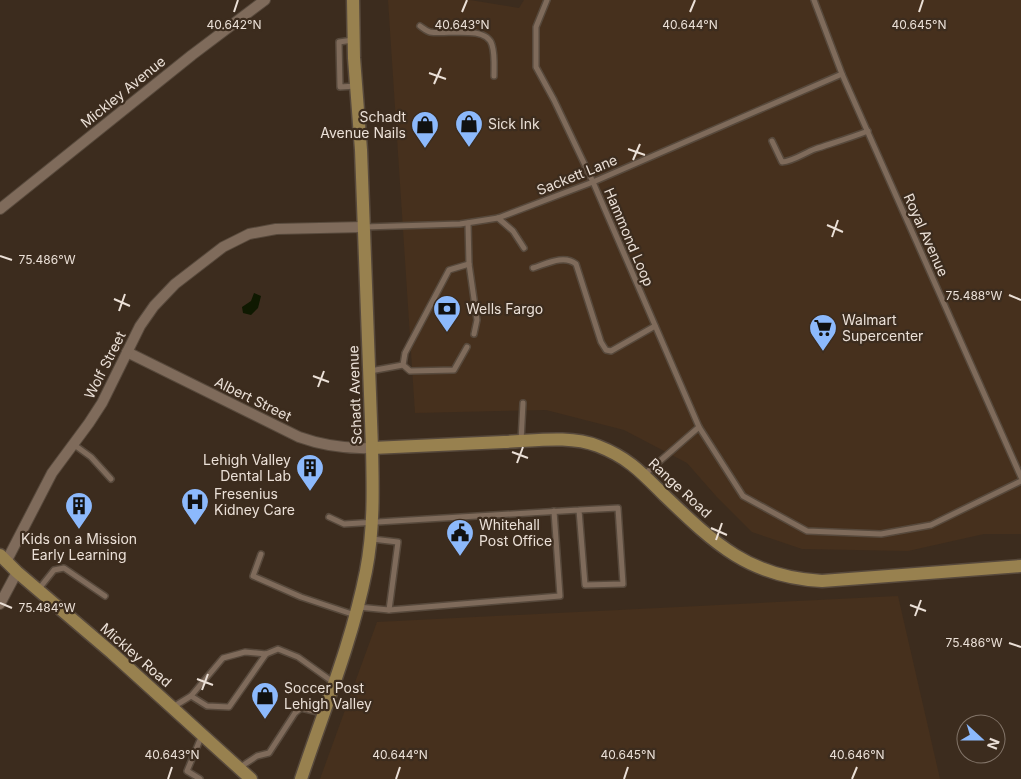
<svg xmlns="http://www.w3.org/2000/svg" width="1021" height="779" viewBox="0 0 1021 779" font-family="Inter,sans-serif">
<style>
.built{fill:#46301d}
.water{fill:#0f1901}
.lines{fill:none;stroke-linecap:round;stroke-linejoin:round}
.lane-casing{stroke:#57493c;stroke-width:8}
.street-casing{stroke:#57493c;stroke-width:12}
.secondary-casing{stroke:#57493c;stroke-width:15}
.lane{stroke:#7f6b5b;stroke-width:5}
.street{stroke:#7f6b5b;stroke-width:10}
.secondary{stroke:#98814f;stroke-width:12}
.ticks{fill:none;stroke:#ebe0d7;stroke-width:2}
.labels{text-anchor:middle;stroke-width:4.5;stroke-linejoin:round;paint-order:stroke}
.street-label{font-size:14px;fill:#ebe0d7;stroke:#3c2c1e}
.poi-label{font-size:14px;fill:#ebe0d7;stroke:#3c2c1e;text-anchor:start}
.ticks-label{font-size:12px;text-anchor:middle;fill:#ebe0d7;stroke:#3c2c1e;stroke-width:4.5;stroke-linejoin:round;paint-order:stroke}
</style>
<rect width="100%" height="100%" fill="#3c2c1e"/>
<g class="built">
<polygon points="388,0 470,0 519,8 524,0 1021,0 1021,534 984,534 908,551 802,549 752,532 716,496 687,463 624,430 546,410 415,413"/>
<polygon points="898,596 940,779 320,779 377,622"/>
</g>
<polygon class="water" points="254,293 261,296 258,308 251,315 243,313 242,307 251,301"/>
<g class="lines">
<defs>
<g id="lane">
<polyline points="547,0 536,27 536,67 554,100 593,182 699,427 743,496 807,531 881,534 931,525 1021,481"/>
<polyline points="814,0 842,74 1021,477"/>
<path d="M420,26C423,28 426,31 430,32C445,35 487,25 492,45C495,54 494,66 494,76"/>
<polyline points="353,40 339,42 340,87 356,86"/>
<path d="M772,141L782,162C794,161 804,153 815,149C833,143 850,138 868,131"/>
<polyline points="498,218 513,231 524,248"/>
<polyline points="468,223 469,264 477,320 474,334"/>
<polyline points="364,227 460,224 498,218 593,182 842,74"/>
<path d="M533,268C546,264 564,254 576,264L601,342L606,350L611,351L655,326"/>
<polyline points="403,365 405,353 449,270 469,264"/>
<polyline points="370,371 403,365 410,371 454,370 467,347"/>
<polyline points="521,441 523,403"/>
<polyline points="73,444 91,457 111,479"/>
<polyline points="645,474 699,427"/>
<polyline points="329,517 344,524 579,510 618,508 623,584 585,585 579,510"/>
<polyline points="372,539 398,542 389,610"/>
<polyline points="261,554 253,576 301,597 355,615"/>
<polyline points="38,590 54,570 64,568 105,596"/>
<polyline points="358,607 389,610 560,596 554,511"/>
<polyline points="191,696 223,658 245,652 266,654 278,649 298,657 333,682"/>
<polyline points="173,707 191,696 207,706 229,707 266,654"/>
<polyline points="239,768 257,756 269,753 295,713 301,708 322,713"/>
<polyline points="200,779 187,771 202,735"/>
</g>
<g id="street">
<polyline points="0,209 192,55 265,0"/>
<path d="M127,352L299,437C324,446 346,449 372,448"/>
<polyline points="6,562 52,473 89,423 102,403 140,326 154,306 175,284 223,247 249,234 276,229 364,227"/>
<polyline points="0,604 17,572"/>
</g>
<g id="secondary">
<path d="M372,448C416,446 460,444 504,442C535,441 569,435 598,446C629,458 642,473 664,495C715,544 749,577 822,581L1021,566"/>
<polyline points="0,555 17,572 112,653 251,779"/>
<path d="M301,779C324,710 352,642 366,571C374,530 373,489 372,448L361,150L354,58L353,0"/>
</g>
</defs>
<use href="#lane" class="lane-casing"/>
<use href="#street" class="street-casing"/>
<use href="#secondary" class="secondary-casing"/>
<use href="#lane" class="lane"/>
<use href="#street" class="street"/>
<use href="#secondary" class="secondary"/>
</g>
<path class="ticks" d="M234,12L238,0M462,12L467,0M690,12L695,0M919,12L923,0M429,73L446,79M434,84L441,68M628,149L645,155M633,160L640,144M827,225L843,232M832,237L838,220M0,256L12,260M1009,295L1021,300M114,299L130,306M119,311L125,294M313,376L329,382M318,387L324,371M512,452L528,458M517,463L523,447M711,528L727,535M716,540L722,523M0,603L12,608M910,605L926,611M915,616L921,600M1009,643L1021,647M197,679L213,685M202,690L208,674M168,779L172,767M396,779L400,767M624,779L628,767M852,779L857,767"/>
<defs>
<symbol id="shop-pin" viewBox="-11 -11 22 30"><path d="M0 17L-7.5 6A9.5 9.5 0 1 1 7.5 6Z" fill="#8cb9fc" stroke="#3c2c1e"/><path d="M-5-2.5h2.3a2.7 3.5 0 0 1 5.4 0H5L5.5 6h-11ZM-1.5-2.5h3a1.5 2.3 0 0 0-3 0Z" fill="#111"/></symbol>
<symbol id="bank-pin" viewBox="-11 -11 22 30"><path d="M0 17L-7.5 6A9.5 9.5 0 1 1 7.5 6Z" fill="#8cb9fc" stroke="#3c2c1e"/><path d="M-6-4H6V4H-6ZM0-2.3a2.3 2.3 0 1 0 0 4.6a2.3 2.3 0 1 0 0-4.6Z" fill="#111"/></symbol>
<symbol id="supermarket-pin" viewBox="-11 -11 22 30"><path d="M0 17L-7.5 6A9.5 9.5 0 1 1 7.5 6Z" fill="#8cb9fc" stroke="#3c2c1e"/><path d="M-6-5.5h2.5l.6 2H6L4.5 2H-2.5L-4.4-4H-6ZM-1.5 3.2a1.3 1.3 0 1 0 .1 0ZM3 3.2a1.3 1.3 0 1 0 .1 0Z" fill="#111"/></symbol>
<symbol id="building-pin" viewBox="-11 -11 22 30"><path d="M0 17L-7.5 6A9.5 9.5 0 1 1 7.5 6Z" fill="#8cb9fc" stroke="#3c2c1e"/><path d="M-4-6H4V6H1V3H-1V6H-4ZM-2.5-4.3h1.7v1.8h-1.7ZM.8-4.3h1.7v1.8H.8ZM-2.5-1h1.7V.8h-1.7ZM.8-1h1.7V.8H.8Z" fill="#111"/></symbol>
<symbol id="hospital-pin" viewBox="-11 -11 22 30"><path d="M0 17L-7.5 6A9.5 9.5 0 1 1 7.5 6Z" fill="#8cb9fc" stroke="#3c2c1e"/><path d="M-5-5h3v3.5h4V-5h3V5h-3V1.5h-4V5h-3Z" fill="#111"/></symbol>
<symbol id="civic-pin" viewBox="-11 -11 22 30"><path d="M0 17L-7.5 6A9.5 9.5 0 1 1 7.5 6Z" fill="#8cb9fc" stroke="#3c2c1e"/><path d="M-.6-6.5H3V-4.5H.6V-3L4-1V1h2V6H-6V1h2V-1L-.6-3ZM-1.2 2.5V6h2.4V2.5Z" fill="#111"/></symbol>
</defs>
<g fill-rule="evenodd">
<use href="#shop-pin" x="453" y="108" width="32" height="43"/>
<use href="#shop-pin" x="409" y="109" width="32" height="43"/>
<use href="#bank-pin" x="431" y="293" width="32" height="43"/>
<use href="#supermarket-pin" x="807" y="312" width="32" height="43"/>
<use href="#building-pin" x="294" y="452" width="32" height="43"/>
<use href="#hospital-pin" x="179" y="486" width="32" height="43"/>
<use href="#building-pin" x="63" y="490" width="32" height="43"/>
<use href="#civic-pin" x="444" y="517" width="32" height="43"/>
<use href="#shop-pin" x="249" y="680" width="32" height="43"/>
</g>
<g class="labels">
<g class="street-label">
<text transform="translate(123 92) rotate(-39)" y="5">Mickley Avenue</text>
<text transform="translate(577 175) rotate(-22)" y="5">Sackett Lane</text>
<text transform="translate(926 235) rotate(66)" y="5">Royal Avenue</text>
<text transform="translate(629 237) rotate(67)" y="5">Hammond Loop</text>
<text transform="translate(105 365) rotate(-63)" y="5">Wolf Street</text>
<text transform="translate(355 395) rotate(-92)" y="5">Schadt Avenue</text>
<text transform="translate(253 399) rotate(26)" y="5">Albert Street</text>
<text transform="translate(680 488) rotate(43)" y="5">Range Road</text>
<text transform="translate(136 655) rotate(41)" y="5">Mickley Road</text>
</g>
<g class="poi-label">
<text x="406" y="122" text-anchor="end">Schadt<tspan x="406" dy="16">Avenue Nails</tspan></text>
<text x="488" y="129">Sick Ink</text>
<text x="466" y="314">Wells Fargo</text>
<text x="842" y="325">Walmart<tspan x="842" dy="16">Supercenter</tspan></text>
<text x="291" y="465" text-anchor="end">Lehigh Valley<tspan x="291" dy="16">Dental Lab</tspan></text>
<text x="214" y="499">Fresenius<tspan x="214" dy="16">Kidney Care</tspan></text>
<text x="479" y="530">Whitehall<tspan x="479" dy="16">Post Office</tspan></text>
<text x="79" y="544" text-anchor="middle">Kids on a Mission<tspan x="79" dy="16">Early Learning</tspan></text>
<text x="284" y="693">Soccer Post<tspan x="284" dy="16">Lehigh Valley</tspan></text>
</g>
</g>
<g class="ticks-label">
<text x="234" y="29">40.642°N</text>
<text x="462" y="29">40.643°N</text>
<text x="690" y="29">40.644°N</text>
<text x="919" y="29">40.645°N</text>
<text x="47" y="264">75.486°W</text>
<text x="974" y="300">75.488°W</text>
<text x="47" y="612">75.484°W</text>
<text x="974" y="647">75.486°W</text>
<text x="172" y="759">40.643°N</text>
<text x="400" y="759">40.644°N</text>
<text x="628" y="759">40.645°N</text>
<text x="857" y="759">40.646°N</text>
</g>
<g transform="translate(981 739) rotate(111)"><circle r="24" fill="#3c2c1e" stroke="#827468"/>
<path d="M0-4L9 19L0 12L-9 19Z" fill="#8cb9fc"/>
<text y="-8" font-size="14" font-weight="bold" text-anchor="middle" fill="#ebe0d7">N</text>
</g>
</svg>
